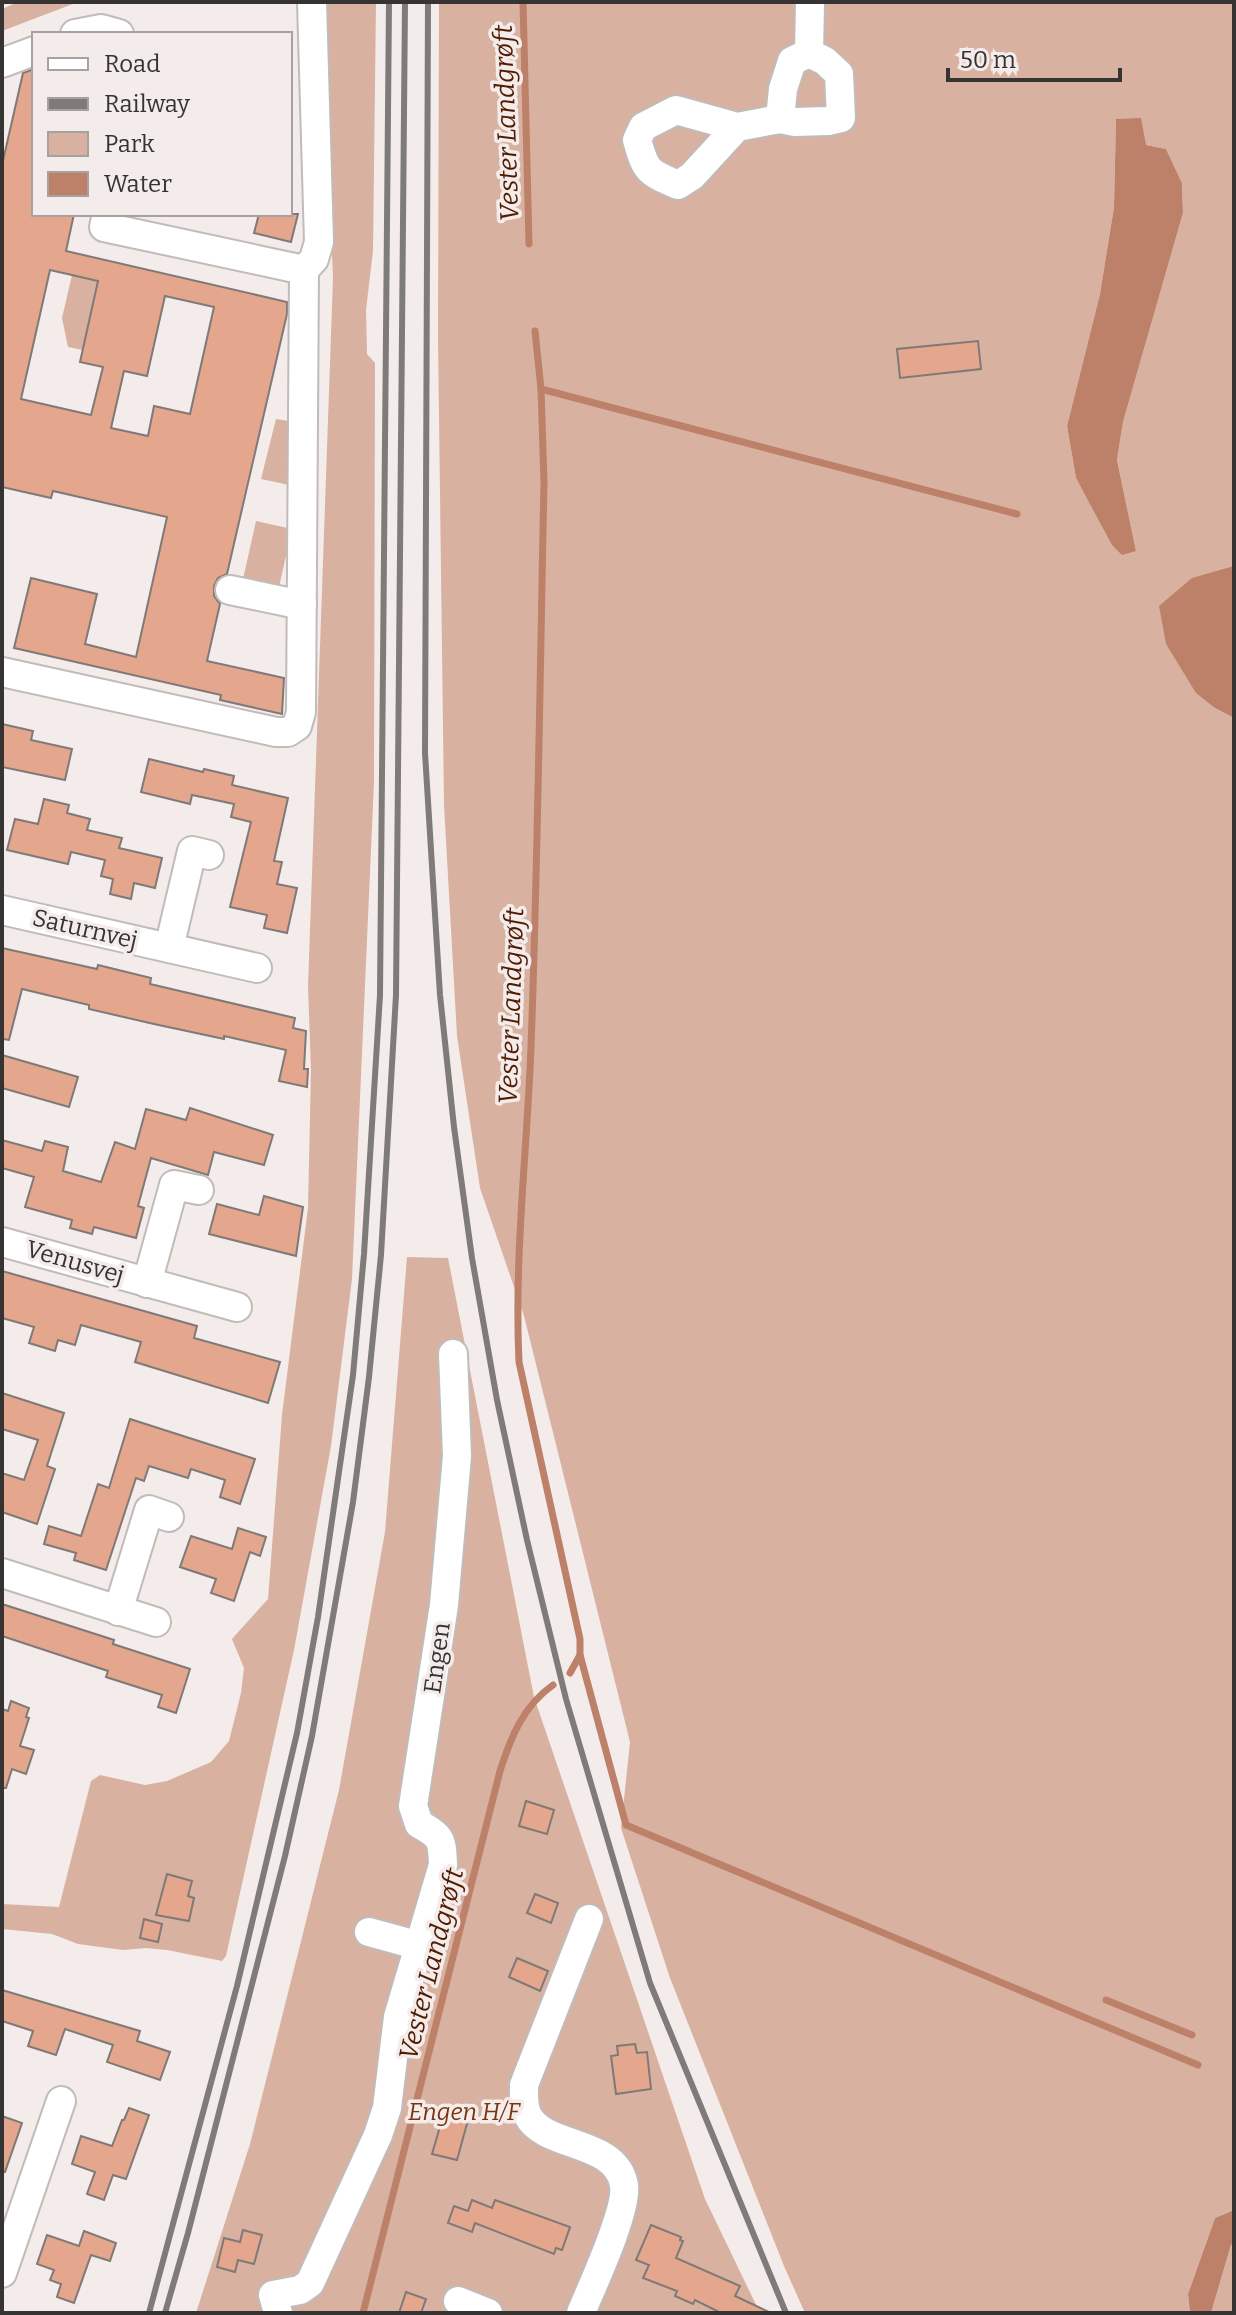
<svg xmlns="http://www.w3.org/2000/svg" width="1236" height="2315" viewBox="0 0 1236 2315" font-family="Bitter,serif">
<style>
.green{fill:#d9b1a1;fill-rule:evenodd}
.water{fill:#bc8168}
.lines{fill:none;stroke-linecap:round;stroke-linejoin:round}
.stream{stroke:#bc8168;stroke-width:7}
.building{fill:#e4a68c;stroke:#7f7977;stroke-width:2;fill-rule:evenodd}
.minor-casing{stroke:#c1bbb9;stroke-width:32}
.minor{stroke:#fff;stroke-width:28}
.rail{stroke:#7f7b79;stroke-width:6}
.labels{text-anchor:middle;stroke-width:7;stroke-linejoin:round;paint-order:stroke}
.street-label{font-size:24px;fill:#363433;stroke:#f3ecea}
.park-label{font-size:24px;font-style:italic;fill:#7c330f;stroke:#f3ecea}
.water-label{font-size:26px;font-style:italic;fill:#511b00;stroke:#f3ecea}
</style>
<rect width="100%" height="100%" fill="#f3ecea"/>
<g class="green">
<polygon points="18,2 78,2 2,31 2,9"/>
<polygon points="322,2 376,2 373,251 366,310 367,354 375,363 374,782 352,1279 331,1446 294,1650 226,1956 222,1961 167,1950 146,1948 123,1950 78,1944 52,1934 2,1929 2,1904 59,1907 91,1781 100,1775 145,1785 167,1781 211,1762 229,1741 241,1693 244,1668 232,1639 268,1599 282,1415 308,1208 311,1070 308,987 333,278"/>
<path d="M439,2H1234V566L1166,644L1215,708L1234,718V2210L1215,2218L1188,2294L1190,2313H805L784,2266L670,1978L621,1828L630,1742L524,1316L480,1188L457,1036L444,805L438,338ZM1116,119L1146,145L1166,149L1182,183L1183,213L1123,422L1117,460L1136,551L1091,504L1076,478L1067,426L1100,294L1114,207Z"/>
<polygon points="72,275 98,281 83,350 68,347 62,318"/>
<polygon points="276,419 295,422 294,486 261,479"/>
<polygon points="256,521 292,529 279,587 243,579"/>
<polygon points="407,1257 448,1258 534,1697 705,2199 760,2313 196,2313 250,2144 339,1790 385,1532"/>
<polygon points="1234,2242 1234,2313 1211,2313 1231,2245"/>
</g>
<g class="water">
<polygon points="1141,118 1146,145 1166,149 1182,183 1183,213 1123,422 1117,460 1136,551 1122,555 1112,545 1076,478 1067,426 1100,294 1114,207 1116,119"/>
<polygon points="1234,566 1234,718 1215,708 1196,693 1166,644 1159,606 1192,578"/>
<polygon points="1234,2210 1234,2242 1231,2245 1211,2313 1190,2313 1188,2294 1215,2218"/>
</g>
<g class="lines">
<g class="stream">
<polyline points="523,2 529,244"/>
<path d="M535,331L541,389L544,482C540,670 538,858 531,1047C527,1152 514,1257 519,1362L580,1639V1655L570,1673"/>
<polyline points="541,389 1017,514"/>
<polyline points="580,1655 626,1825 1198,2065"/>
<polyline points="1106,2000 1192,2035"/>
<path d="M363,2313L500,1771C511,1737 523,1706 553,1685"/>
</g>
</g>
<g class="building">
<path d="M34,69V214H74L66,251L287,302V314L227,574L218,578L214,586V596L220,604L207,661L284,678L282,714L220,700L221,695L14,648L31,578L97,594L85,644L136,657L167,517L53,491L51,498L2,487V165L23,73ZM50,270L98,281L80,362L103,367L91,415L21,399ZM165,296L214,307L190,414L154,406L148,436L111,428L124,371L147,376Z"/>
<polygon points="259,214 298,214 291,242 254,233"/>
<polygon points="978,341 981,369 900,378 897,349"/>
<polygon points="2,724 33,731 31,740 72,749 65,780 2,767"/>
<polygon points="149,759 203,772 204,769 234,776 232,785 288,798 274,861 282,862 277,884 297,888 287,933 264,928 267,915 230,907 251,822 231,817 234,804 192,795 190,804 141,792"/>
<polygon points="44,799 69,805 67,813 90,819 87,830 122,838 119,848 162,858 155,888 134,883 131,899 110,894 113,879 101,876 105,860 71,852 68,864 7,850 15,819 38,824"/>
<polygon points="2,948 97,969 98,965 151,978 150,984 295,1018 293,1028 306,1031 304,1069 308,1069 307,1087 279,1081 286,1050 224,1036 224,1039 154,1024 89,1009 89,1005 22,989 9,1040 2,1039"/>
<polygon points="2,1055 78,1077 69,1107 2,1088"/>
<polygon points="190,1108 273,1135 264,1165 214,1152 208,1175 151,1158 138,1206 144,1208 136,1238 94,1227 92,1234 70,1228 72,1220 25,1207 34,1177 2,1168 2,1140 42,1151 45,1141 68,1147 63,1171 101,1182 115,1142 135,1149 146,1109 186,1120"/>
<polygon points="264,1196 303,1207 296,1256 209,1234 217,1204 259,1215"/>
<polygon points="2,1271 197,1326 194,1338 280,1362 268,1403 135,1362 141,1342 81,1325 75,1345 58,1340 55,1351 29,1343 34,1327 2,1318"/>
<polygon points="2,1393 64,1413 47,1466 55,1469 37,1524 2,1512 2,1473 24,1480 38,1440 2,1429"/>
<polygon points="130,1419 255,1459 240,1504 220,1497 225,1480 191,1469 188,1478 149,1466 144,1481 136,1478 106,1570 74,1560 76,1553 44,1544 49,1526 81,1536 98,1484 109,1488"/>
<polygon points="238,1528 266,1537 260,1556 250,1552 234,1601 211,1593 216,1579 180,1567 191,1536 232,1549"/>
<polygon points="2,1604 114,1640 113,1644 190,1669 176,1713 158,1707 162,1695 106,1677 108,1671 2,1636"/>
<polygon points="11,1701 29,1708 26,1717 29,1718 20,1746 34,1750 26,1774 12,1769 6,1788 2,1788 2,1709 8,1711"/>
<polygon points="526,1801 554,1810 547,1834 519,1826"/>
<polygon points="167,1874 192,1881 188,1896 194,1898 189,1921 156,1915"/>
<polygon points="535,1894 558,1903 551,1923 527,1913"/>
<polygon points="144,1919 162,1924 158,1942 140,1938"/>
<polygon points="517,1958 548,1971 540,1991 509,1977"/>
<polygon points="2,1990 140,2031 137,2041 170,2052 160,2080 107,2062 113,2045 65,2029 56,2055 28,2046 33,2031 2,2021"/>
<polygon points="635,2044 637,2053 647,2052 651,2089 616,2094 611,2056 618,2055 617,2046"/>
<polygon points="129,2108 149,2115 126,2179 113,2175 104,2200 87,2194 95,2172 72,2164 81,2136 112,2146 122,2120 124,2120"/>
<polygon points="444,2113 468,2120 457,2160 432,2154"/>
<polygon points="2,2116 22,2123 5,2172 2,2172"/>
<polygon points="472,2200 492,2208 495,2200 570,2227 562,2250 556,2248 554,2254 475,2223 472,2232 448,2223 454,2206 468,2211"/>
<polygon points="651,2225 681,2237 680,2240 683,2241 676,2258 740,2286 735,2296 771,2313 721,2313 695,2300 693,2304 675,2296 677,2291 643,2278 649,2265 636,2260"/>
<polygon points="243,2230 262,2235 254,2264 238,2260 235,2272 217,2267 224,2238 240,2242"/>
<polygon points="84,2231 116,2243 110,2261 91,2255 74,2303 57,2297 61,2284 50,2280 54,2270 37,2264 47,2235 79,2246"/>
<polygon points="406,2292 426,2299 421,2313 399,2313"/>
</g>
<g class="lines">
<defs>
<g id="minor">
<polyline points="75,34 101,29 119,34"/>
<polyline points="2,63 34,51"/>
<polyline points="780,119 783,89 792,61 809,53"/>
<path d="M737,127L692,176L678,185C648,172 646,172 637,140L643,127L676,110L737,127L780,119L795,122L828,121L841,118L839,74L825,61L809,53L810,2"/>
<polyline points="304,270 314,259 319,242 312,2"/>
<polyline points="230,590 302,605"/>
<polyline points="2,672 276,732 288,732 297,726 301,712 304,270 104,227 107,214"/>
<polyline points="2,910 257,968"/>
<polyline points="169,948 192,851 209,855"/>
<polyline points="2,1242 237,1307"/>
<polyline points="147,1283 174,1185 199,1190"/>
<polyline points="2,1573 156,1622"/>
<polyline points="118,1611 149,1510 169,1517"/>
<polyline points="369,1932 420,1946"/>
<polyline points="2,2273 61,2101"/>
<polyline points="458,2301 488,2313"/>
<path d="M278,2313L273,2295L300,2290L310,2283L378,2135L387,2108L398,2017L443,1865C442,1839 442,1837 419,1824L413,1806L444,1605L457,1456L453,1354"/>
<path d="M581,2313C592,2286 628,2210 624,2185C616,2139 546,2149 528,2116C523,2106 524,2095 524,2085L589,1919"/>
</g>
</defs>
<use href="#minor" class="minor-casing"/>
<use href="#minor" class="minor"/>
<g class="rail">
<polyline points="428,2 425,753 440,995 454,1127 472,1258 497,1400 527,1540 566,1699 650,1983 786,2313"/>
<polyline points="149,2313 237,1986 297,1733 318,1617 353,1375 364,1254 380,995 389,2"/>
<polyline points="165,2313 188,2233 285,1856 312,1736 353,1502 369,1377 381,1255 396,995 405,2"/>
</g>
</g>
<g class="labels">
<g class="street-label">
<text transform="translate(85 929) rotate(13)" y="8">Saturnvej</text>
<text transform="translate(75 1262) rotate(16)" y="8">Venusvej</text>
<text transform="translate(437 1658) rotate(-82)" y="8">Engen</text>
</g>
<g class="park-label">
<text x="464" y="2120">Engen H/F</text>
</g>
<g class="water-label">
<text transform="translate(506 123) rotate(-92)" y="9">Vester Landgrøft</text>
<text transform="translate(511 1006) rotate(-88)" y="9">Vester Landgrøft</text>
<text transform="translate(431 1964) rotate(-76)" y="9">Vester Landgrøft</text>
</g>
</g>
<rect width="1236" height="2315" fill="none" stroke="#363433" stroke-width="8"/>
<rect x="32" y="32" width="260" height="184" fill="#f3ecea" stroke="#a7a2a1" stroke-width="2"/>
<rect x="48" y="58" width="40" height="12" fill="#ffffff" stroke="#a7a2a1" stroke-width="2"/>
<text x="104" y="72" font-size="24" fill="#363433">Road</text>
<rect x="48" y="98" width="40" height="12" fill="#7f7b79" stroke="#a7a2a1" stroke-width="2"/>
<text x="104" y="112" font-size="24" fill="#363433">Railway</text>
<rect x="48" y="132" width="40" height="24" fill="#d9b1a1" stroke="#a7a2a1" stroke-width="2"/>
<text x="104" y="152" font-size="24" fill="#363433">Park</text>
<rect x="48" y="172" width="40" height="24" fill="#bc8168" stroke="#a7a2a1" stroke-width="2"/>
<text x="104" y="192" font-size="24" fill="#363433">Water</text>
<path d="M948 68v12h172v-12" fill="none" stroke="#363433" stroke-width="4"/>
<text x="960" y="68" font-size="24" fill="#363433" stroke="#f3ecea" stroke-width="6" paint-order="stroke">50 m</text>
</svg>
